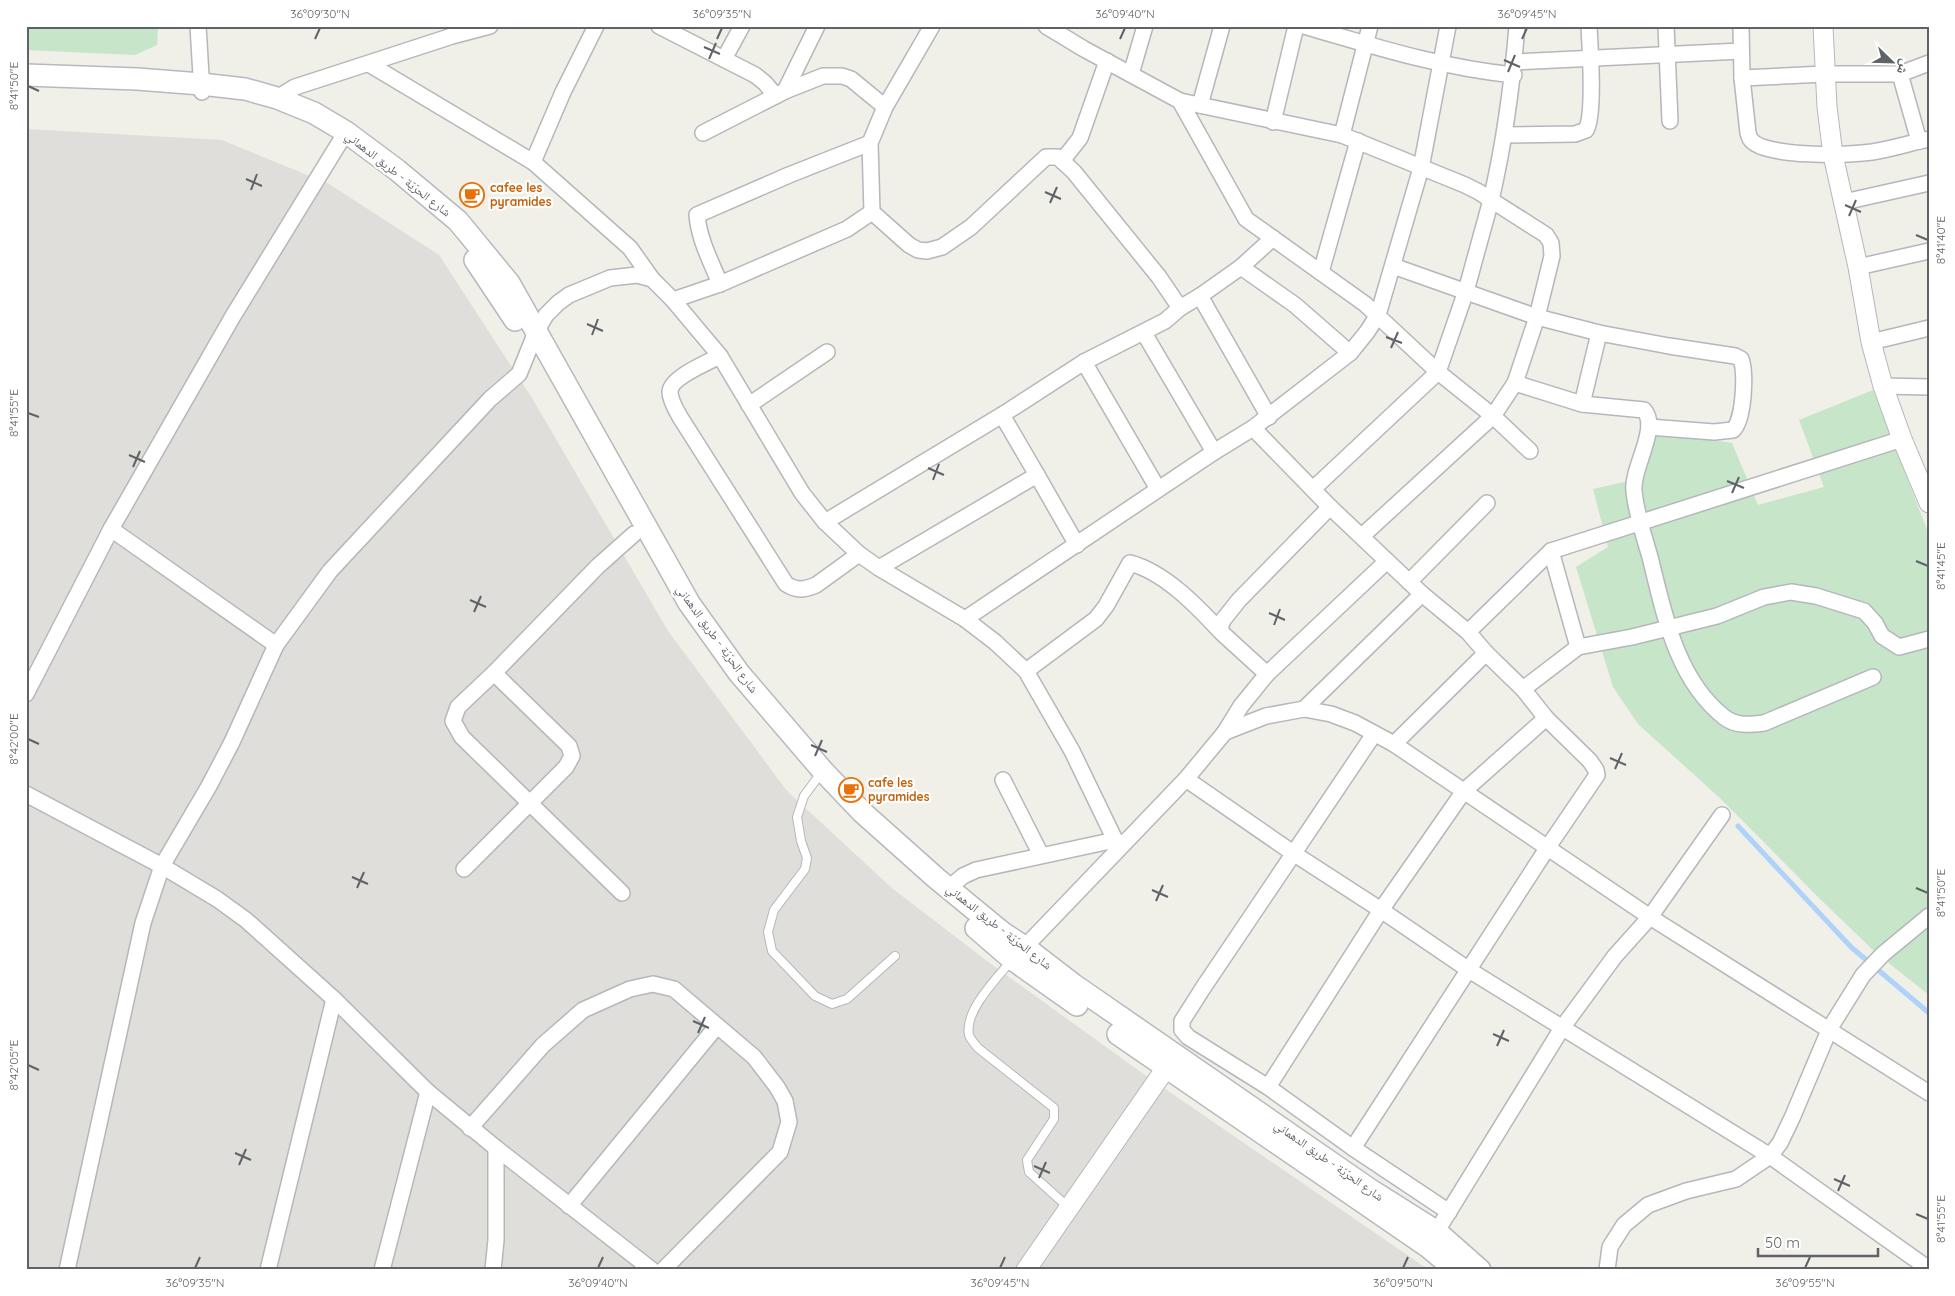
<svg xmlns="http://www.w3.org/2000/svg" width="1955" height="1296" viewBox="0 0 1955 1296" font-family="Quicksand,'Noto Naskh Arabic',sans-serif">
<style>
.industrial{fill:#dfdeda}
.green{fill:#c6e5c9}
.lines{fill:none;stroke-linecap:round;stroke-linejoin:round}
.stream{stroke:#aed2f9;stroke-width:5}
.service-casing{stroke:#b5b7bb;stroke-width:10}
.minor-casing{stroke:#b5b7bb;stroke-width:18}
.tertiary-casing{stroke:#b5b7bb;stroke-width:21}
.secondary-casing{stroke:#b6b9be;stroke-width:24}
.service{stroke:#fff;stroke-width:8}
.minor{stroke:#fff;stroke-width:15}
.tertiary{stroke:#fff;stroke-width:19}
.secondary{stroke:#fff;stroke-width:21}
.ticks{fill:none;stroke:#5f6267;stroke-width:2}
.labels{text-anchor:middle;stroke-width:4.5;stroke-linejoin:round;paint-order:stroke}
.street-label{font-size:12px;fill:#5f6267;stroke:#fff}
.food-label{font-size:12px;font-weight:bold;fill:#c56008;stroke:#fff;text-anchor:start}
.neatline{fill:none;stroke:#5f6267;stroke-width:2}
.ticks-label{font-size:12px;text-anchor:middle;fill:#5f6267}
</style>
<rect width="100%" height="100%" fill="#f0efe8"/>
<polygon class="industrial" points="26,129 222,140 329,184 439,255 532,398 668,631 787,791 893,889 991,964 1142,1073 1429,1270 26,1270"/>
<g class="green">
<polygon points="26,26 158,26 157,45 135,55 26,50"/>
<polygon points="1873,390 1929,535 1929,995 1876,953 1817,896 1722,800 1638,724 1613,687 1576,567 1608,547 1593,489 1629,481 1652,430 1732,443 1758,505 1824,487 1799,420"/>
</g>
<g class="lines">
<polyline class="stream" points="1738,826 1851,947 1929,1013"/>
<defs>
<g id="service">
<polyline points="821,773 804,796 797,817 801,841 807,858 805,869 774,910 768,932 772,951 815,996 832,1004 847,999 895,956"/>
<path d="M1011,961C997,978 964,1011 969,1035C970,1039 975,1044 978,1048L1054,1108V1119L1027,1160L1029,1172L1068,1207"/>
</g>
<g id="minor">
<polyline points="198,26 202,92"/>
<polyline points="596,26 563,92 533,162 630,248 652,279"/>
<polyline points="659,26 755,75 765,83 776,96"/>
<polyline points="932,26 885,107 870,143 872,212 909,245 918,250 927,251 942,247 971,227 1046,157 1058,157 1074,172 1159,277 1180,308"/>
<path d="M1046,26L1084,49L1180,101L1342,135L1465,185L1479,192L1491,200C1505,140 1512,87 1517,26"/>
<path d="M1304,26C1373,46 1442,68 1514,75"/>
<polyline points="1666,26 1670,121"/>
<path d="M1741,26L1742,78L1748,133C1749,135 1749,138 1751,140C1766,158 1849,155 1872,152C1891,149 1910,143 1929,139"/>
<polyline points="724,59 742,26"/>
<polyline points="1514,62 1741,51"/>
<polyline points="369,64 533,162"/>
<polyline points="1131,74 1145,26"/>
<polyline points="1900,74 1919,141"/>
<polyline points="1742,78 1824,74 1900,74 1929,63"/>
<polyline points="785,91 817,26"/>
<polyline points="277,98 295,87 323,78 452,36 490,26"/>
<polyline points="1180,101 1246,219 1365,304 1438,372 1493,416 1530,451"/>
<polyline points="1200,105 1222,26"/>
<polyline points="1273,122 1296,26"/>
<polyline points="703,133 785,91 823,76 842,76 851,79 885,107"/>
<polyline points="1342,135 1370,26"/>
<path d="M1505,135L1575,134L1586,130C1595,114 1590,47 1589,26"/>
<polyline points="1062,161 1080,138 1107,61"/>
<polyline points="1844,202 1929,183"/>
<path d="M1393,266L1537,317L1599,333L1669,346L1735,356L1741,359C1746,373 1744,420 1733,430L1714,432L1649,427"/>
<polyline points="1241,267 1295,305 1350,353"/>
<polyline points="1858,267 1929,251"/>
<polyline points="1321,272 1358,141"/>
<path d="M720,284C711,261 699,240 697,215L789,175L870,143"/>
<polyline points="1200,296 1269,417"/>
<polyline points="673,300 720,284 847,229 872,212"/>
<polyline points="1144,333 1214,452"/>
<polyline points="1871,342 1929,328"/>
<path d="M720,356C708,362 670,378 670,392C670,400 676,410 680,417L786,584C797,591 804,590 816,585L859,554"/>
<polyline points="1084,362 1158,489"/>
<path d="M1515,383L1582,404L1644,410C1660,428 1631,469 1634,491C1636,513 1644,536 1650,557C1664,613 1676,679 1724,717C1735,726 1750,725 1764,723L1873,677"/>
<polyline points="1883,386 1929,387"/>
<polyline points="1582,404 1599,333"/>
<polyline points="749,405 827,352"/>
<polyline points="1002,415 1037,475"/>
<polyline points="1253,428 1330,507 1422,594 1468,632 1486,653 1523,689 1546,718 1590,761 1596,770 1597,775 1548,847 1353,1148"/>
<polyline points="1313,489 1438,372 1466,291 1491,200 1546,235 1551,243 1552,256 1537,317 1515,383 1493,416 1362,536"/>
<polyline points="825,522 1002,415 1084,362 1165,321 1180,308 1200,296 1241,267 1273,238"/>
<polyline points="111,529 276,645"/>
<polyline points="879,568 1037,475 1077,545"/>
<polyline points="1409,582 1487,503"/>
<polyline points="965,619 1214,452 1253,428 1350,353 1367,332 1378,315 1421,168 1448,26"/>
<polyline points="1468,632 1551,551 1902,439"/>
<polyline points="1578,647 1632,637 1717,616 1764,597 1791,592 1816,596 1864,611 1875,623 1882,636 1899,647 1929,639"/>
<path d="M1026,671L1096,619L1106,606L1130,563C1164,572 1196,605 1220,631"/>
<polyline points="1267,674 1387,561"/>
<polyline points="1523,689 1578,647 1551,551"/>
<polyline points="26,694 111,529 233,316 346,132"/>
<polyline points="1304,709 1422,594"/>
<polyline points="1225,732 1241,706 1267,674 1222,633 1220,629 1223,620 1239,600 1330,507"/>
<polyline points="1374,734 1203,988 1182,1021 1182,1030 1188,1037 1268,1087 1353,1148 1449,1212"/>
<polyline points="1394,744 1486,653"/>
<polyline points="1186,779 1293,853 1381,910 1469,970 1770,1156 1929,1269"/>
<polyline points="1003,780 1041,855"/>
<polyline points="26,794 162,866 217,899 246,920 334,999 428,1092 496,1148 652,1270"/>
<polyline points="464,869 566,767 572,756 569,746 494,673"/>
<polyline points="949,888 963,876 976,870 1115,840"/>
<polyline points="622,893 462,737 453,721 458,707 494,673 598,566 634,534"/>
<polyline points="1019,953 1186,779 1225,732 1266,716 1304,709 1331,714 1355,723 1394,744 1650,917 1929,1093"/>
<polyline points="1268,1087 1381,910 1464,791 1546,718"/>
<polyline points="470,1128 543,1045 583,1010 630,989 653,984 674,989 754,1057 777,1087 785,1101 789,1122 780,1152 663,1270"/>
<polyline points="569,1206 717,1026"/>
<polyline points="1432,1239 1562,1028 1615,956 1650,917 1722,815"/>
<polyline points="67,1270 143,923 162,866 209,786 232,742 276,645 330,571 490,399 519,374 536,332 546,315 558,303 569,295 610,278 637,275 652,279 673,300 720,356 802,493 825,522 859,554 879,568 965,619 995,642 1026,671 1072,751 1115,840 1123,844"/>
<polyline points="268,1270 334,999"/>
<polyline points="382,1270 428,1092"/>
<polyline points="493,1270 496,1240 496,1148"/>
<polyline points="1607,1270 1610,1247 1624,1225 1648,1205 1686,1191 1736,1179 1770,1156 1780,1143 1792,1118 1830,1028 1863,975 1883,954 1929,916"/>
</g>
<g id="tertiary">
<polyline points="1823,26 1827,107 1833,155 1858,267 1871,342 1883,386 1902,439 1929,503"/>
<polyline points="1026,1270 1175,1055"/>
</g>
<g id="secondary">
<polyline points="26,75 137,79 201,84 245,89 277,98 314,113 346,132 397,170 458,221 509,283 689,603 739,673 823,771 862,812 936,878 1003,933 1026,948 1074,985 1372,1191 1437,1232 1480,1270"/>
<polyline points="475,260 515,320"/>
<polyline points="976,928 1012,959 1077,1005"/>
<polyline points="1118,1034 1427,1246 1456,1270"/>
</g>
</defs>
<use href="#service" class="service-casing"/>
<use href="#minor" class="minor-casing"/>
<use href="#tertiary" class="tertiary-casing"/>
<use href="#secondary" class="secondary-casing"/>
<use href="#service" class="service"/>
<use href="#minor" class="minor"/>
<use href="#tertiary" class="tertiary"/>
<use href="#secondary" class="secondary"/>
</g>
<path class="ticks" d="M315,39L320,28M717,39L722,28M1120,39L1125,28M1522,39L1527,28M704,47L720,54M709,59L716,43M1504,60L1520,67M1508,72L1515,55M28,86L39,91M246,179L262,186M251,190L257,174M1045,192L1061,199M1050,203L1057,187M1845,205L1861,212M1849,216L1856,200M1916,235L1928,240M587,324L603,331M592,335L598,319M1386,337L1402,343M1391,348L1398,332M28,413L39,417M129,455L145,462M133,467L140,451M928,468L944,475M933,480L939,464M1727,481L1744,488M1732,493L1739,477M1916,561L1928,566M470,600L486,607M474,612L481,596M1269,613L1285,620M1274,625L1280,609M28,739L39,744M811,745L827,752M815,756L822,740M1610,758L1626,765M1615,769L1622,753M352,877L368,884M357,888L364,872M1916,888L1928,893M1152,890L1168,897M1156,901L1163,885M693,1021L709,1028M698,1033L705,1017M1493,1034L1509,1041M1497,1046L1504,1030M28,1065L39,1070M235,1153L251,1160M239,1165L246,1149M1034,1166L1050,1173M1039,1178L1046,1162M1834,1179L1850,1186M1838,1191L1845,1175M1916,1214L1928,1219M195,1268L200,1257M598,1268L603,1257M1000,1268L1005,1257M1403,1268L1408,1257M1805,1268L1810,1257"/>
<defs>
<symbol id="cafe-ring" viewBox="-11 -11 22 22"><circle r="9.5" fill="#fff" stroke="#e8710a" stroke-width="1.5"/><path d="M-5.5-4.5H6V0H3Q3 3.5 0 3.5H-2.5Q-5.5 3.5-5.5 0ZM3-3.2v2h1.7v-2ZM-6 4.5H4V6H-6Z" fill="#e8710a"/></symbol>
</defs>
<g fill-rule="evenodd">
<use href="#cafe-ring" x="458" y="181" width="28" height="28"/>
<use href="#cafe-ring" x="837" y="776" width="28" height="28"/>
</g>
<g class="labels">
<g class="street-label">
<text transform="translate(398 174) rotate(38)" y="4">شارع الحرّيّة - طريق الدهماني</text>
<text transform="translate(717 639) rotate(54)" y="4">شارع الحرّيّة - طريق الدهماني</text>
<text transform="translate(999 927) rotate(38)" y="4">شارع الحرّيّة - طريق الدهماني</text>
<text transform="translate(1329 1161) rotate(35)" y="4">شارع الحرّيّة - طريق الدهماني</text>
</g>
<g class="food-label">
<text x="490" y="192">cafee les<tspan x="490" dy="14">pyramides</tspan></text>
<text x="868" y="787">cafe les<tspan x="868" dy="14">pyramides</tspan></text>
</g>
</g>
<rect width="1955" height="1296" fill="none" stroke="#ffffff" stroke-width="55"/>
<g transform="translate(1892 62) rotate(113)" stroke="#ffffff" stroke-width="4" paint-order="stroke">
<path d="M0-4L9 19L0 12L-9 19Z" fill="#5f6267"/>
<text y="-8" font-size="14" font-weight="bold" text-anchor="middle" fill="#5f6267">ش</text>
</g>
<path d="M1758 1248v8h120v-8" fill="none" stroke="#5f6267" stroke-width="2.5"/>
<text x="1765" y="1248" font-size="15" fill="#5f6267" stroke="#ffffff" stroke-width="4" paint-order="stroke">50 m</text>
<rect x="28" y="28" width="1900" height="1240" class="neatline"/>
<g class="ticks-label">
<text x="320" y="18">36°09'30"N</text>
<text x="722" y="18">36°09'35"N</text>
<text x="1125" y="18">36°09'40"N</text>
<text x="1527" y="18">36°09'45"N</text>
<text transform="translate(14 86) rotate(-90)" y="4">8°41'50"E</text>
<text transform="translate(1941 240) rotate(-90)" y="4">8°41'40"E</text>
<text transform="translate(14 413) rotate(-90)" y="4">8°41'55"E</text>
<text transform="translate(1941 566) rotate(-90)" y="4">8°41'45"E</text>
<text transform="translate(14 739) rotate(-90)" y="4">8°42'00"E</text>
<text transform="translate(1941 893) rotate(-90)" y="4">8°41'50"E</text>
<text transform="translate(14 1065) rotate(-90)" y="4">8°42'05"E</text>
<text transform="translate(1941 1219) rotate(-90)" y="4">8°41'55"E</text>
<text x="195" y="1287">36°09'35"N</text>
<text x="598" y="1287">36°09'40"N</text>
<text x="1000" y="1287">36°09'45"N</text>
<text x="1403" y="1287">36°09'50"N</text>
<text x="1805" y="1287">36°09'55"N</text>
</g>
</svg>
